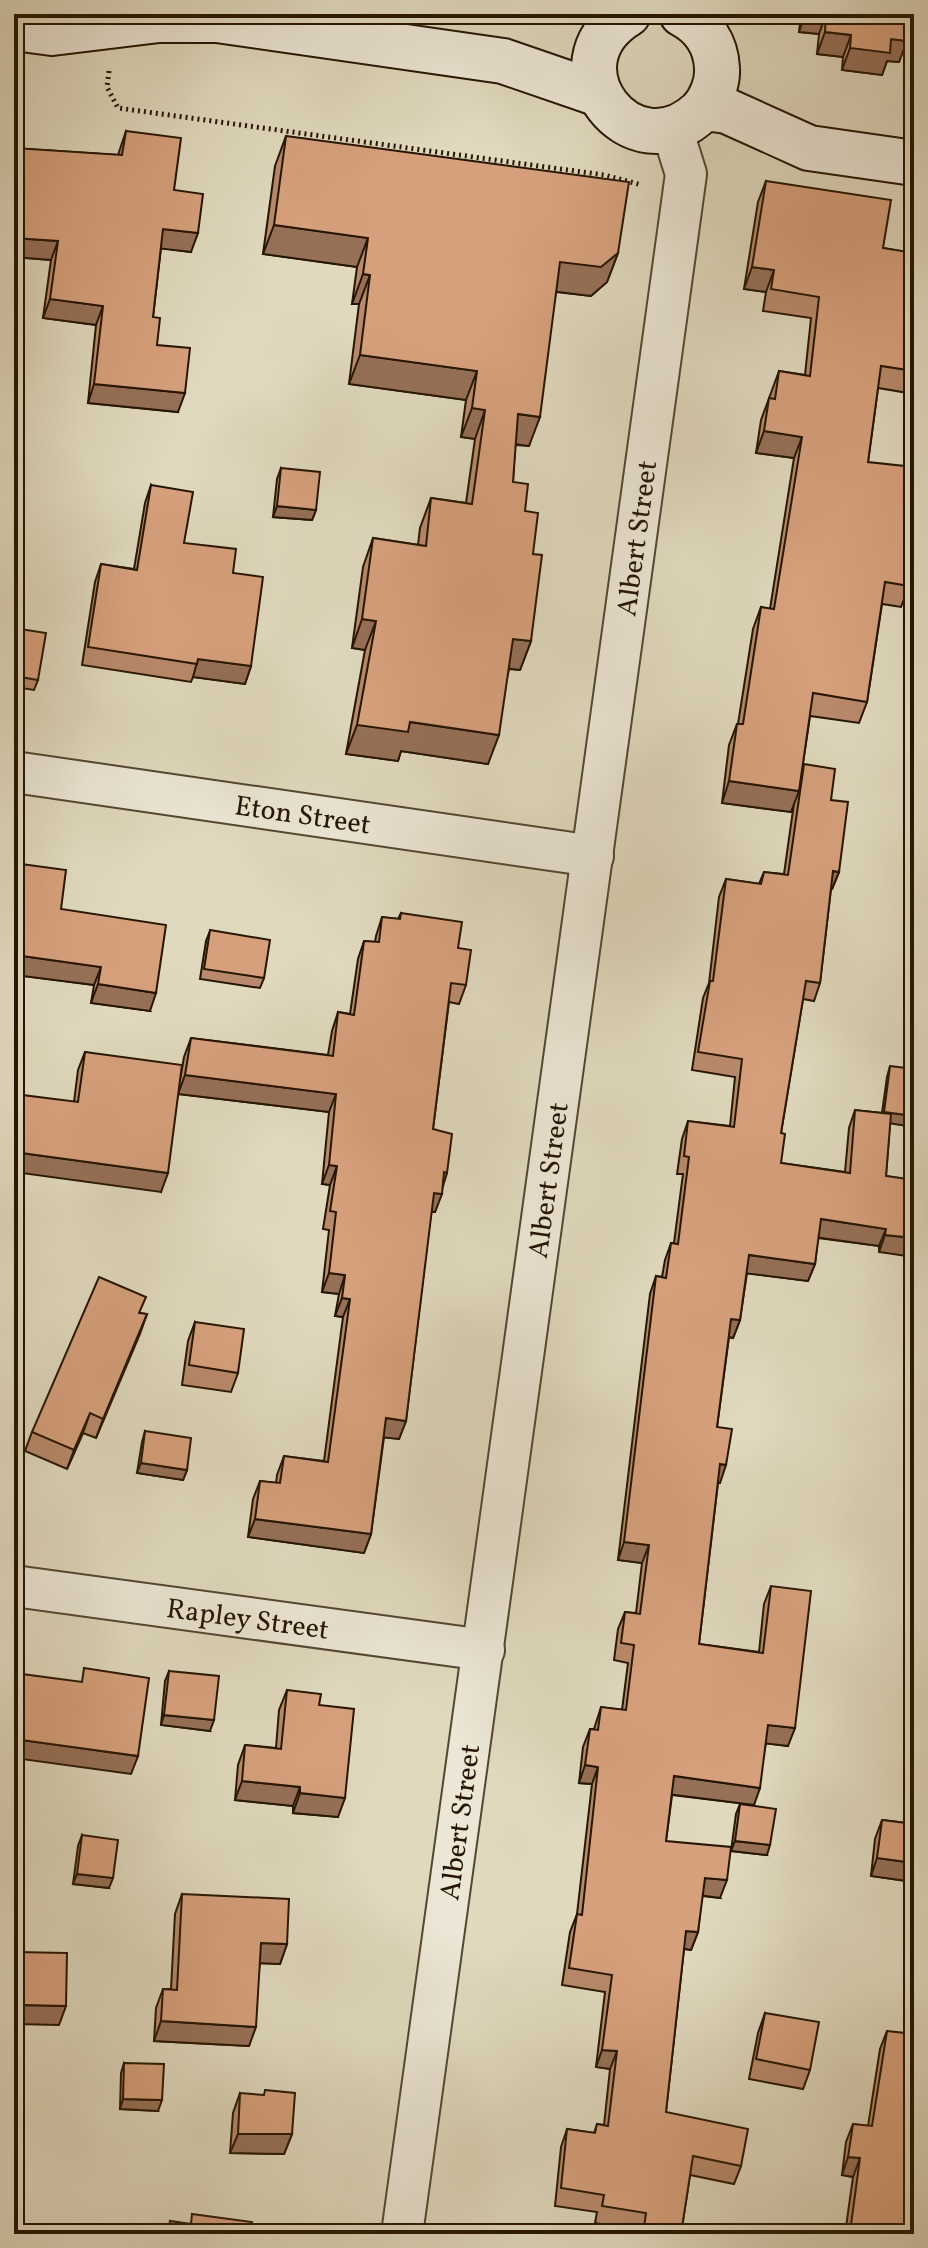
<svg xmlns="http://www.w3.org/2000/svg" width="928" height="2248" viewBox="0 0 928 2248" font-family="Vollkorn,serif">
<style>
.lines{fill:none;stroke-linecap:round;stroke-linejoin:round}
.street-casing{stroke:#544631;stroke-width:44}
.secondary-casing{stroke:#261502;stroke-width:48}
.path{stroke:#261502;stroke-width:5;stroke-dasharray:2 4;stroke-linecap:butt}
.street{stroke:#ebe6d5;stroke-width:40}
.secondary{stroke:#ebe6d5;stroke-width:44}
.wall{fill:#b88a6b;stroke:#261502;stroke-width:2}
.shaded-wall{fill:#967057;stroke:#261502;stroke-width:2}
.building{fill:#d6a07c;stroke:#261502;stroke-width:2}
.labels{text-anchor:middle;stroke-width:6;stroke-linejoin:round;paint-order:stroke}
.street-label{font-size:28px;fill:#261502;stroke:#ebe6d5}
</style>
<rect width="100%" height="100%" fill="#e0d9be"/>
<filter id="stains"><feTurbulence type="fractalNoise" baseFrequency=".0025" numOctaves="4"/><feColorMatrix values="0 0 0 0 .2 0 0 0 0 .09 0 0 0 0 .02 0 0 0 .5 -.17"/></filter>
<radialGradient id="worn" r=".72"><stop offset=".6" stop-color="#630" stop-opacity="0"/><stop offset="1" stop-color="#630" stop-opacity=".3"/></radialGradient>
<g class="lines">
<defs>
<g id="street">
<path id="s1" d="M14,772L593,856"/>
<path id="s2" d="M14,1586L484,1650"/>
<path id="s3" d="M402,2234L686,174L672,129"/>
</g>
<g id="secondary">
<path d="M628,14C545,65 632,175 700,112C711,101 718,83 717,68C716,44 703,25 682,14"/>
<polyline points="14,28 52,33 159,20 217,20 503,61 599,94"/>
<polyline points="705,108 727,111 809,148 914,163"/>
</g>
</defs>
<use href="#street" class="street-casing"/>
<use href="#secondary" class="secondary-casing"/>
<polyline class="path" points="109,71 107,87 118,108 604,175 642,185"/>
<use href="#street" class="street"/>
<use href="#secondary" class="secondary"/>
</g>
<g class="wall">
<polygon points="801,14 911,14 899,62 887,61 882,75 842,70 843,57 817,54 819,34 799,32"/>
<polygon points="126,131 174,190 191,252 161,248 153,317 157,345 178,412 88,403 96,325 43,318 51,260 14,257 14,148 118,155"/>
<polygon points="286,136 618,253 607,282 591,296 556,292 529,446 515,445 513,482 525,511 533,554 531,641 520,670 509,669 488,764 401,751 398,761 346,754 365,650 352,648 363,567 373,538 418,545 420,528 431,498 466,503 475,439 461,437 466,400 349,384 359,304 352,304 357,267 263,254 275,166"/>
<polygon points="766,181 883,248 914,253 914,394 878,388 868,462 909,586 901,607 882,604 867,702 859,723 810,716 802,770 831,800 839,872 832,889 831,889 820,983 814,1001 803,999 781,1133 781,1163 845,1172 849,1128 855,1110 882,1113 887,1077 890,1066 890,1123 886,1176 914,1180 879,1252 879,1246 818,1238 815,1264 808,1281 747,1273 740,1320 733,1338 729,1337 717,1427 720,1483 718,1483 699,1644 759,1652 764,1604 771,1586 788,1746 766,1743 754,1805 672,1795 666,1841 720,1898 702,1896 698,1932 691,1950 684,1949 666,2112 741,2166 734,2184 690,2175 681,2234 639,2234 640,2231 595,2223 597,2212 555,2206 561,2147 567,2129 594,2133 597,2124 604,2125 610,2069 596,2067 605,1992 562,1985 570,1932 577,1914 592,1784 579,1783 583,1747 590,1729 594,1729 601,1707 622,1710 628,1663 614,1660 618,1629 625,1612 636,1613 642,1563 618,1560 650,1294 656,1276 662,1277 665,1260 671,1243 674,1243 683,1174 677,1174 682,1139 688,1121 730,1126 735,1077 692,1070 703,998 709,983 719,897 726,879 759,884 764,872 784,874 794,803 791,812 722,803 729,745 737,724 738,724 753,629 761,607 770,609 794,458 756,453 761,420 779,371 805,375 811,318 763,311 766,292 744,289 758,202"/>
<polygon points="281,468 316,510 312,520 273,517 277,479"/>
<polygon points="151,485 184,543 233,573 251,666 245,684 193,677 191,682 82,665 95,582 101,564 134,569 145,503"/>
<polygon points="14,628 38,680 34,690 14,687"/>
<polygon points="14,863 61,909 150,1011 91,1003 94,985 15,975 16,960"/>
<polygon points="401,913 458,948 466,985 459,1004 449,1002 433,1129 447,1173 435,1212 431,1212 406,1421 399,1439 384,1437 371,1534 364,1553 248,1537 253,1499 260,1481 276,1483 277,1475 284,1456 324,1461 343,1317 335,1316 339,1294 322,1292 329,1230 323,1229 330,1185 322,1184 329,1112 178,1094 161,1192 74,1102 78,1070 85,1052 180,1080 184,1057 191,1038 328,1055 332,1031 338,1012 350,1014 358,959 364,941 375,942 376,936 382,917 398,919"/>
<polygon points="210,931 264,978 260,988 200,979 206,941"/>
<polygon points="140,1313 147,1314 96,1438 83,1433 67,1469 25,1451 32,1432"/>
<polygon points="195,1322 238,1373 231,1392 182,1385 188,1341"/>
<polygon points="145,1431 187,1470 183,1480 137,1473 142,1442"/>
<polygon points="169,1671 210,1731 161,1725 165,1681"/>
<polygon points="287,1690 319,1705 338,1817 293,1813 293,1806 235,1800 238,1765 245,1745 276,1748 279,1710"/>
<polygon points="740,1804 767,1855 731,1851 736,1814"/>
<polygon points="882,1820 914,1824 914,1882 871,1876 875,1839"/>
<polygon points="82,1835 109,1888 73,1884 78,1846"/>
<polygon points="182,1894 287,1944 280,1964 260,1963 249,2046 154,2041 156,2008 163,1989 171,1989 175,1914"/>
<polygon points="765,2013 810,2070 803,2089 749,2079 758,2033"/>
<polygon points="887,2031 914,2234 845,2234 853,2177 842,2175 846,2142 853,2124 868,2126 880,2049"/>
<polygon points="124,2063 158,2111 120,2109 121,2073"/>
<polygon points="240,2093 292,2134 284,2154 230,2153 233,2113"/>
</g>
<g class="shaded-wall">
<polygon points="805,14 826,14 819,34 799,32"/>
<polygon points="825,32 851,35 843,57 817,54"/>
<polygon points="891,39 907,41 899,62 887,61 882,75 842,70 850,48"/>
<polygon points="274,225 368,238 357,267 263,254"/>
<polygon points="163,229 198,233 191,252 156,248"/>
<polygon points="14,238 58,241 51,260 14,257"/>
<polygon points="618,253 607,282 591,296 550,291 560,262"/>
<polygon points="752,267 774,270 766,292 744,289"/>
<polygon points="363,274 370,275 359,304 352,304"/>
<polygon points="50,299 103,306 96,325 43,318"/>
<polygon points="360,355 477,371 466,400 349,384"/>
<polygon points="94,384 185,393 178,412 88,403"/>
<polygon points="472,408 485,410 475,439 461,437"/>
<polygon points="518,414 540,417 529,446 507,443"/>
<polygon points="764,431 802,437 794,458 756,453"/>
<polygon points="277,506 316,510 312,520 273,517"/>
<polygon points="362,619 376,621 365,650 352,648"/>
<polygon points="513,639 531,641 520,670 503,668"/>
<polygon points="198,659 251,666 245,684 193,677"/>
<polygon points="410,722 499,735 488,764 401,751 398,761 346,754 357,725"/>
<polygon points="729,781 799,791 791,812 722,803"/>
<polygon points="833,871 839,872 832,889 827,889"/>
<polygon points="14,940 23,941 16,960 14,960"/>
<polygon points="22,956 101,967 94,985 15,975"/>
<polygon points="98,984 156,993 150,1011 91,1003"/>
<polygon points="185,1075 336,1094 329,1112 178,1094"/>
<polygon points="884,1112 914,1116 914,1127 881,1122"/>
<polygon points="14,1152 168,1173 161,1192 14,1172"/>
<polygon points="329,1165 337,1166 330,1185 322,1184"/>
<polygon points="434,1193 442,1194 435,1212 427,1211"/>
<polygon points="821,1219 886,1229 879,1246 814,1237"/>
<polygon points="885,1235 914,1238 914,1257 879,1252"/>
<polygon points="749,1255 815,1264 808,1281 743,1273"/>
<polygon points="329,1273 345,1275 339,1294 322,1292"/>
<polygon points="342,1298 350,1299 343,1317 335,1316"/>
<polygon points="147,1314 140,1334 96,1438 103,1419"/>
<polygon points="731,1319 740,1320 733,1338 725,1336"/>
<polygon points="90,1413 83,1433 67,1469 74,1450"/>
<polygon points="386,1418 406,1421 399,1439 379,1437"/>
<polygon points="141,1463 187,1470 183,1480 137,1473"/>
<polygon points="720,1464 726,1465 720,1483 713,1482"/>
<polygon points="255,1519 371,1534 364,1553 248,1537"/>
<polygon points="624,1542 649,1545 642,1563 618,1560"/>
<polygon points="164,1715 214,1720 210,1731 161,1725"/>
<polygon points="768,1725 795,1728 788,1746 761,1743"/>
<polygon points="14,1739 138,1756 131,1774 14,1758"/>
<polygon points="585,1765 598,1767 592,1784 579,1783"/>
<polygon points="674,1776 760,1788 754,1805 667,1794"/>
<polygon points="242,1781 300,1787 293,1806 235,1800"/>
<polygon points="300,1793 345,1798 338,1817 293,1813"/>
<polygon points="735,1841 770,1845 767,1855 731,1851"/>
<polygon points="877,1858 914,1863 914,1882 871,1876"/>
<polygon points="77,1874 113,1878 109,1888 73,1884"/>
<polygon points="705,1878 727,1880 720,1898 698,1895"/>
<polygon points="686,1931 698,1932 691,1950 679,1948"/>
<polygon points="261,1943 287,1944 280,1964 254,1963"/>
<polygon points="23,2005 66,2006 59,2025 15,2024"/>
<polygon points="161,2021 256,2027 249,2046 154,2041"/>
<polygon points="14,2043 21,2043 14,2063"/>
<polygon points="602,2050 617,2051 610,2069 596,2067"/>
<polygon points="123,2099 162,2100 158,2111 120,2109"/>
<polygon points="238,2134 292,2134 284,2154 230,2153"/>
<polygon points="848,2157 860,2158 853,2177 842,2175"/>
</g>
<g class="building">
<polygon points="826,14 911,14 907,41 891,39 890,53 850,48 851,35 825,32"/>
<polygon points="126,131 181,138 174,190 203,194 198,233 163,229 153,317 160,318 157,345 190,348 185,393 94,384 103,306 50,299 58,241 14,238 14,148 122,155"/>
<polygon points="286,136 629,182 618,253 601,267 560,262 540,417 518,414 513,482 528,484 525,511 538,513 533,554 542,555 531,641 513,639 499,735 410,722 408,732 357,725 376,621 362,619 373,538 426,546 431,498 472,504 485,410 472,408 477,371 360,355 370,275 363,274 368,238 274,225"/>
<polygon points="766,181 891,200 883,248 914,253 914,371 881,366 868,462 914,467 914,552 909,586 885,582 867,702 813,693 799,791 729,781 737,724 743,724 761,607 774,609 802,437 764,431 769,398 775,399 779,371 810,376 819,297 771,289 774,270 752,267"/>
<polygon points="281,468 320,472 316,510 277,506"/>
<polygon points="151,485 193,492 184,543 236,549 233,573 263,577 251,666 198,659 197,664 88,647 101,564 137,570"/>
<polygon points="14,628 46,633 38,680 14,676"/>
<polygon points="804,764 835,769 831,800 848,802 839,872 833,871 820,983 806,981 781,1133 785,1134 781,1163 850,1173 855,1110 891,1114 886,1176 914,1180 914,1238 885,1235 886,1229 821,1219 815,1264 749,1255 740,1320 731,1319 717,1427 732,1429 726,1465 720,1464 699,1644 763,1653 771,1586 811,1591 795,1728 768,1725 760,1788 674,1776 666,1841 731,1847 727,1880 705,1878 698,1932 686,1931 666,2112 748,2129 741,2166 693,2156 681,2234 643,2234 646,2213 602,2206 604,2195 561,2188 567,2129 595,2133 597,2124 608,2126 617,2051 602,2050 612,1975 569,1968 577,1914 582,1915 598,1767 585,1765 590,1729 598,1730 601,1707 626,1710 634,1645 621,1643 625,1612 640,1614 649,1545 624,1542 656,1276 666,1278 671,1243 678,1244 689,1157 684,1156 688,1121 734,1127 742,1059 698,1052 710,981 713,981 726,879 761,884 764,872 788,875"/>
<polygon points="14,863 66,870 61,909 166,925 156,993 98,984 101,967 22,956 23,941 14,940"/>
<polygon points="401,913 462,922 458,948 471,950 466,985 451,983 433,1129 452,1134 447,1173 444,1172 442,1194 434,1193 406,1421 386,1418 371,1534 255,1519 260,1481 280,1483 284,1456 328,1462 350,1299 342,1298 345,1275 329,1273 336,1212 330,1211 337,1166 329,1165 336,1094 185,1075 191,1038 333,1056 338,1012 354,1015 364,941 379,942 382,917 400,919"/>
<polygon points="210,930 270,940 264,978 204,969"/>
<polygon points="85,1052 182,1065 168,1173 14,1152 14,1094 78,1102"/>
<polygon points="890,1066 914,1069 914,1116 884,1112"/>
<polygon points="99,1277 146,1297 139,1313 147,1314 103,1419 90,1413 74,1450 32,1432"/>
<polygon points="195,1322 244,1329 238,1373 189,1365"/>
<polygon points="145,1431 191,1438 187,1470 141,1463"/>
<polygon points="84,1668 149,1678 138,1756 14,1739 14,1673 82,1682"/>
<polygon points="169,1671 219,1676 214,1720 164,1715"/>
<polygon points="287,1690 321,1694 319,1705 354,1709 345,1798 300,1793 300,1787 242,1781 245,1745 281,1749"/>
<polygon points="740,1804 776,1809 770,1845 735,1841"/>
<polygon points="882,1820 914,1824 914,1863 877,1858"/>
<polygon points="82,1835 118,1840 113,1878 77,1874"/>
<polygon points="182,1894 289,1899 287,1944 261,1943 256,2027 161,2021 163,1989 177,1990"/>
<polygon points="14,1952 67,1953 66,2006 23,2005 21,2043 14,2043"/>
<polygon points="765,2013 819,2022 810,2070 756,2059"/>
<polygon points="887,2031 914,2034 914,2234 866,2234 850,2232 860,2158 848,2157 853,2124 872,2126"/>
<polygon points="124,2063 164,2064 162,2100 123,2099"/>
<polygon points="265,2090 295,2093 292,2134 238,2134 240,2093 264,2095"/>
<polygon points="14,2198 22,2199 17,2229 67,2234 14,2234"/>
<polygon points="192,2214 252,2222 251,2234 168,2234 170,2221 191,2224"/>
</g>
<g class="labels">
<g class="street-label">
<text dy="10" stroke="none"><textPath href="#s3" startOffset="1712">Albert Street</textPath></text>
<text dy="10" stroke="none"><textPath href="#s1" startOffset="292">Eton Street</textPath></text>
<text dy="10" stroke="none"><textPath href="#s3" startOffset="1064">Albert Street</textPath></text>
<text dy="10" stroke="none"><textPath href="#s2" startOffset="236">Rapley Street</textPath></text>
<text dy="10" stroke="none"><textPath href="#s3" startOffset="416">Albert Street</textPath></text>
</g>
</g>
<rect width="928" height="2248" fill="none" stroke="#e0d9be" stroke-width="48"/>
<rect x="16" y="16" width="896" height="2216" fill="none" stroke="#261502" stroke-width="4"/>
<rect x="24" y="24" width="880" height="2200" fill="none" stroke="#261502" stroke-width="2"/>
<rect width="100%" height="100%" filter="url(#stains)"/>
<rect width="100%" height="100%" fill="url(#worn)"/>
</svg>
